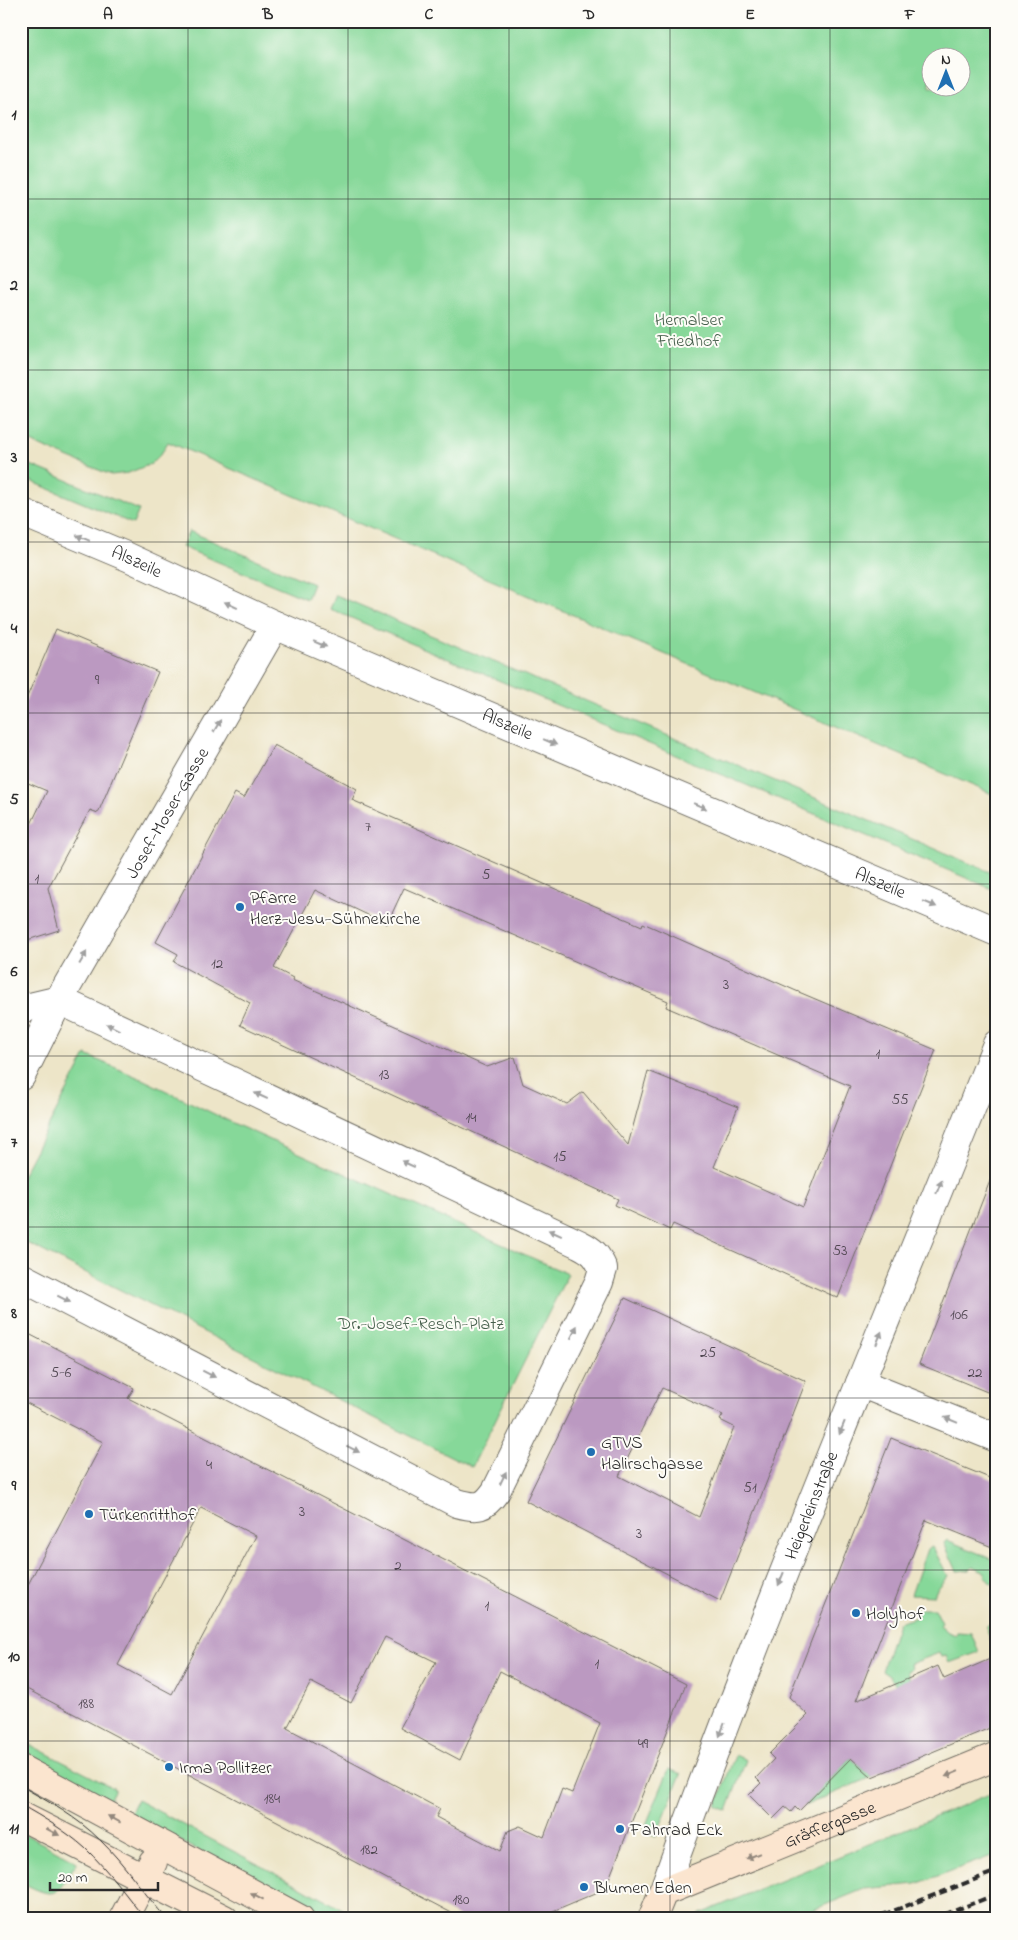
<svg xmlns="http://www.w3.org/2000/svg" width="1018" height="1940" viewBox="0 0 1018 1940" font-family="'Indie Flower',sans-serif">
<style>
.green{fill:#86d899;stroke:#588262;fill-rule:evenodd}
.building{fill:#bb99c1;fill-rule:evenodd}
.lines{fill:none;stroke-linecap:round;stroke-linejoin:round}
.street-casing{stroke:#6f6c62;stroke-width:30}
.secondary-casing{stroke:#6f6c62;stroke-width:30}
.street{stroke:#fff;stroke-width:28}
.secondary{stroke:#fbe5cf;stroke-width:28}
.tram{stroke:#2b2b2b;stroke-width:1}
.rail{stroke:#2b2b2b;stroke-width:4;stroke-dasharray:8 4;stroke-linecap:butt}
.oneway{fill:#a0a0a0}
.oneway2{fill:#93887d}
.grid{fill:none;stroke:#2b2b2b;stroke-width:1;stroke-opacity:0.55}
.poi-dot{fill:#1f6fb2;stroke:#fdfcf7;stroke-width:2}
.labels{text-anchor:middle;stroke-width:4;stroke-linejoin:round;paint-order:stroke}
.number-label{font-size:15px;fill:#4f4650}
.park-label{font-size:18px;fill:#465f4c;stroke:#fdfcf7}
.street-label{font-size:18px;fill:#2b2b2b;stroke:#fdfcf7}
.poi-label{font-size:18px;fill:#2b2b2b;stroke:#fdfcf7;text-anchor:start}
.neatline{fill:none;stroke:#2b2b2b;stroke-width:2}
.grid-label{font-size:16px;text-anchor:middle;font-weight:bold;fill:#2b2b2b}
</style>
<rect width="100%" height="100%" fill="#fdfcf7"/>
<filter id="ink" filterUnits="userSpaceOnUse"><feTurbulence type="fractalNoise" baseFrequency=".02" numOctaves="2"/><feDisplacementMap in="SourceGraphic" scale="10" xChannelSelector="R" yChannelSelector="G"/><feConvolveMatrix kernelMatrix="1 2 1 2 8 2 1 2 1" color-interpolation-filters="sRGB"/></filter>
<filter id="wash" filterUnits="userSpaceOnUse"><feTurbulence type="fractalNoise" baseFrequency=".0096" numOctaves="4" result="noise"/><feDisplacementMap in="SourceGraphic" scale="20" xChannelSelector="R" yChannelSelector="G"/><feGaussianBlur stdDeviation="1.12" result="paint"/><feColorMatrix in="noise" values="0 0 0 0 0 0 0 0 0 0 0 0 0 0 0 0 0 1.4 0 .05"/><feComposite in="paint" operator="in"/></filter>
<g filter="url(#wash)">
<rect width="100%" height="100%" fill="#ede5c8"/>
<g class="green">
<path d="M21,21H997V796L168,442L161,454L151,464L128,473L111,475L21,438ZM930,58H960V88H930Z"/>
<polygon points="21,461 139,510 133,524 21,477"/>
<polygon points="189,531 313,584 307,599 182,547"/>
<polygon points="336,595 997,875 997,891 330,609"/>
<polygon points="86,1055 144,1080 237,1125 568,1274 472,1467 21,1240 21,1178"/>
<polygon points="947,1540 997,1561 997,1582 991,1584 985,1576 986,1573 972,1567 969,1570 957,1571 944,1543"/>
<polygon points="932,1546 948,1576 938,1587 934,1596 911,1595 927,1549"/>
<polygon points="918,1609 935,1609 942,1623 940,1625 948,1632 956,1635 957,1632 971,1633 979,1652 949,1663 946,1656 941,1657 939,1653 910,1664 911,1669 907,1671 910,1680 896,1685 889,1676 882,1671 898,1623 917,1617"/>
<polygon points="997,1618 997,1643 992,1644 986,1627 992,1621 994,1622"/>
<polygon points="21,1740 115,1789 108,1802 21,1757"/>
<polygon points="735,1755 746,1760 727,1811 716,1806"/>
<polygon points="851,1758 872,1777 804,1806"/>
<polygon points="669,1769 681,1774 656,1837 643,1832"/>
<polygon points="997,1791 997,1854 916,1884 864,1889 791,1919 698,1919 700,1914"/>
<polygon points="137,1800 361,1919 327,1919 130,1814"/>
<path d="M21,1832L77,1862C56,1894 59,1902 21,1882Z"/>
</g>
<g id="blocks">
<g class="building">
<polygon points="56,629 158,672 98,813 90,810 48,888 59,930 21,942 21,825 31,824 47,791 21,780 21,711"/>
<path d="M274,745L357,789L352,800L567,894L642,926L643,923L794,990L936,1050L838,1298L673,1224L670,1230L615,1205L618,1199L240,1025L250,1003L174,962L178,954L156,942L235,793L244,798ZM404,888L668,1001L666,1007L850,1086L803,1207L714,1167L738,1107L648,1071L628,1145L583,1092L567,1104L523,1084L515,1057L487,1067L292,980L293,978L274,968L315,890L387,924Z"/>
<polygon points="995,1168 997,1168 997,1396 919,1364"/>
<path d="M625,1298L806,1381L720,1601L526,1501ZM662,1388L723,1415L720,1420L734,1427L699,1517L619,1476Z"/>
<path d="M21,1330L134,1388L128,1398L686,1684L605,1889L534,1919H463L21,1686V1598L103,1442L21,1400ZM201,1508L256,1536L172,1694L118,1665ZM385,1637L436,1662L400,1728L460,1760L500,1671L600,1723L572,1793L562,1789L544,1837L520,1826L508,1831L500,1851L436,1817L440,1809L287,1728L311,1682L351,1703Z"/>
<polygon points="891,1438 997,1481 997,1549 926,1520 856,1701 938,1666 944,1679 997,1656 997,1725 872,1777 851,1758 799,1811 795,1807 791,1812 785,1807 773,1819 749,1795 761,1783 756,1778 774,1759 769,1754 808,1715 789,1697"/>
</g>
</g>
</g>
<g filter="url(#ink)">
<use href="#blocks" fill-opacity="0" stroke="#6f6c62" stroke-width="1"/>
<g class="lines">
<defs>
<g id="street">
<path id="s1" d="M21,512L128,557L275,625L997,932"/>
<path d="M21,1009L59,1000L579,1244C593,1251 597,1255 603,1269L599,1282L496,1491C484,1508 478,1509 457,1503L21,1277"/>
<path id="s2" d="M21,1076L59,1000L275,625"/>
<polyline points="860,1383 997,1438"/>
<path id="s3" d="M663,1892C765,1606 885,1326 997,1044"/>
</g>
<g id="secondary">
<polyline points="21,1769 300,1919"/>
<polyline points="21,1816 224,1919"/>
<polyline points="123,1919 153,1862"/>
<path id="s4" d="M652,1919L663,1892L997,1756"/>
</g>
</defs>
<use href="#street" class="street-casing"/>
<use href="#secondary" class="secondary-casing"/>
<use href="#street" class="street"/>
<use href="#secondary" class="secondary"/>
<g class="tram">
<path d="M21,1786C49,1802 77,1817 100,1840C125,1864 144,1894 167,1919"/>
<path d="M21,1805C44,1818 66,1831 85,1848C108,1870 126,1895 145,1919"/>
</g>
<g class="rail">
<polyline points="872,1919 997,1871"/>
<polyline points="933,1919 997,1894"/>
</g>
</g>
<defs><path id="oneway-solid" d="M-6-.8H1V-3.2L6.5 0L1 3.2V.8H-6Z" transform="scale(1.25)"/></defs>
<g class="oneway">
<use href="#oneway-solid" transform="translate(83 538) rotate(-157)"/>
<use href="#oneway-solid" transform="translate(231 605) rotate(-155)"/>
<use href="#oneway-solid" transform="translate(320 644) rotate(23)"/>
<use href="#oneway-solid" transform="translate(217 726) rotate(-60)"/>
<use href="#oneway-solid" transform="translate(550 742) rotate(23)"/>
<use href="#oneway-solid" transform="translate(700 806) rotate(23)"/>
<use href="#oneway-solid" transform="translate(930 904) rotate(23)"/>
<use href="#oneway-solid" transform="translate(83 958) rotate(-60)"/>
<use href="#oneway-solid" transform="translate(113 1027) rotate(-154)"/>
<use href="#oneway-solid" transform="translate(261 1096) rotate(-155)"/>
<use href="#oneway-solid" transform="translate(408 1164) rotate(-155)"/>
<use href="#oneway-solid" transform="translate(939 1187) rotate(-68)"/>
<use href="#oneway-solid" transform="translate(555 1233) rotate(-155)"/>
<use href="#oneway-solid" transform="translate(64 1299) rotate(27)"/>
<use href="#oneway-solid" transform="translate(574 1332) rotate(-64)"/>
<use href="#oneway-solid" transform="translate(879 1338) rotate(-68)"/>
<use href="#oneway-solid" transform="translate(209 1374) rotate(27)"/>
<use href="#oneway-solid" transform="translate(951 1420) rotate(-158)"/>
<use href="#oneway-solid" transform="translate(842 1428) rotate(112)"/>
<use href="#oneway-solid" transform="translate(353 1449) rotate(27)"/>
<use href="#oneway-solid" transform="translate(503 1478) rotate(-64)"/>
<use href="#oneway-solid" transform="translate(781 1579) rotate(112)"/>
<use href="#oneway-solid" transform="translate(722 1730) rotate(111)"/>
</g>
<g class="oneway2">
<use href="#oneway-solid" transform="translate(952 1774) rotate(158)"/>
<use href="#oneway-solid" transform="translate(114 1819) rotate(-152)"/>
<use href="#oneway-solid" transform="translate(53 1832) rotate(27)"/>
<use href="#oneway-solid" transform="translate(753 1856) rotate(158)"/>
<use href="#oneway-solid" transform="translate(257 1896) rotate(-152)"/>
</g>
</g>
<path class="grid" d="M188,21V1919M348,21V1919M509,21V1919M670,21V1919M830,21V1919M21,199H997M21,370H997M21,542H997M21,713H997M21,884H997M21,1056H997M21,1227H997M21,1398H997M21,1570H997M21,1741H997"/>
<g class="poi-dot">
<circle cx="240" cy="907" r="5"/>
<circle cx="591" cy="1452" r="5"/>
<circle cx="89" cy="1514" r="5"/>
<circle cx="856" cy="1613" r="5"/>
<circle cx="169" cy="1767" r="5"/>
<circle cx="620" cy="1829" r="5"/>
<circle cx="584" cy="1887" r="5"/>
</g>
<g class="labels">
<g class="number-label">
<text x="97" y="684">9</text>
<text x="368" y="831">7</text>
<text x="486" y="879">5</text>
<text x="37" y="883">1</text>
<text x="217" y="968">12</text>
<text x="726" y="989">3</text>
<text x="878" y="1058">1</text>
<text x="384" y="1079">13</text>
<text x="900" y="1104">55</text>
<text x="471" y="1122">14</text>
<text x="560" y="1161">15</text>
<text x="840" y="1255">53</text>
<text x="959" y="1319">106</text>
<text x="708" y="1357">25</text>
<text x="61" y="1377">5-6</text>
<text x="975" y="1377">22</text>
<text x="209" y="1469">4</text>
<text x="750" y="1492">51</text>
<text x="302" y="1516">3</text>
<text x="639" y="1538">3</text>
<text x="398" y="1570">2</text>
<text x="487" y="1610">1</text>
<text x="597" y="1668">1</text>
<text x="86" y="1708">188</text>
<text x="643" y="1748">49</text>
<text x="272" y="1803">184</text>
<text x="369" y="1854">182</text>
<text x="461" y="1904">180</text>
</g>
<g class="park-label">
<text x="689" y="325">Hernalser<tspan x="689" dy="21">Friedhof</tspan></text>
<text x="421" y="1329">Dr.-Josef-Resch-Platz</text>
</g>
<g class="street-label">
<text dy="6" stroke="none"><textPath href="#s1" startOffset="126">Alszeile</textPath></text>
<text dy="6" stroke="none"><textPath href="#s1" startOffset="531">Alszeile</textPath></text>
<text dy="6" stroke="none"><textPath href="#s2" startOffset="301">Josef-Moser-Gasse</textPath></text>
<text dy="6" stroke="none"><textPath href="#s1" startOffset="936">Alszeile</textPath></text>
<text dy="6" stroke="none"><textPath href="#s3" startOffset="414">Heigerleinstraße</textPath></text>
<text dy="6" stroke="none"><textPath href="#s4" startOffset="209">Gräffergasse</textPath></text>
</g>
<g class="poi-label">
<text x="250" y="903">Pfarre<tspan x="250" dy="21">Herz-Jesu-Sühnekirche</tspan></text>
<text x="601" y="1448">GTVS<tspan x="601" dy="21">Halirschgasse</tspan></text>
<text x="99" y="1520">Türkenritthof</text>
<text x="866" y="1619">Holyhof</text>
<text x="179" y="1773">Irma Pollitzer</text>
<text x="630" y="1835">Fahrrad Eck</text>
<text x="594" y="1893">Blumen Eden</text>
</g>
</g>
<rect width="1018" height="1940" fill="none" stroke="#fdfcf7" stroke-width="55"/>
<g transform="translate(946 72)"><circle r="24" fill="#fdfcf7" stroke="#a9a8a5"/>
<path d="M0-4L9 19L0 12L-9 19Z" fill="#1f6fb2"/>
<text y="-8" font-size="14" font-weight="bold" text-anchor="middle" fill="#2b2b2b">N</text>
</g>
<path d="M50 1882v8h108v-8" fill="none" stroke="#2b2b2b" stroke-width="2.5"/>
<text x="58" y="1882" font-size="15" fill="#2b2b2b" stroke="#fdfcf7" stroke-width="4" paint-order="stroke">20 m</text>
<rect x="28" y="28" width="962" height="1884" class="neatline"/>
<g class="grid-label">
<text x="108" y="19">A</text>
<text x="268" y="19">B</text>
<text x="429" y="19">C</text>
<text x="589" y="19">D</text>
<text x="750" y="19">E</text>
<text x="910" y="19">F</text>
<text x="14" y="119">1</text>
<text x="14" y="290">2</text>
<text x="14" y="462">3</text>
<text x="14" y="633">4</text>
<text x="14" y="804">5</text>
<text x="14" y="976">6</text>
<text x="14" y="1147">7</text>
<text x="14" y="1318">8</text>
<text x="14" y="1490">9</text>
<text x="14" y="1661">10</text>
<text x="14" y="1833">11</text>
</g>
</svg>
